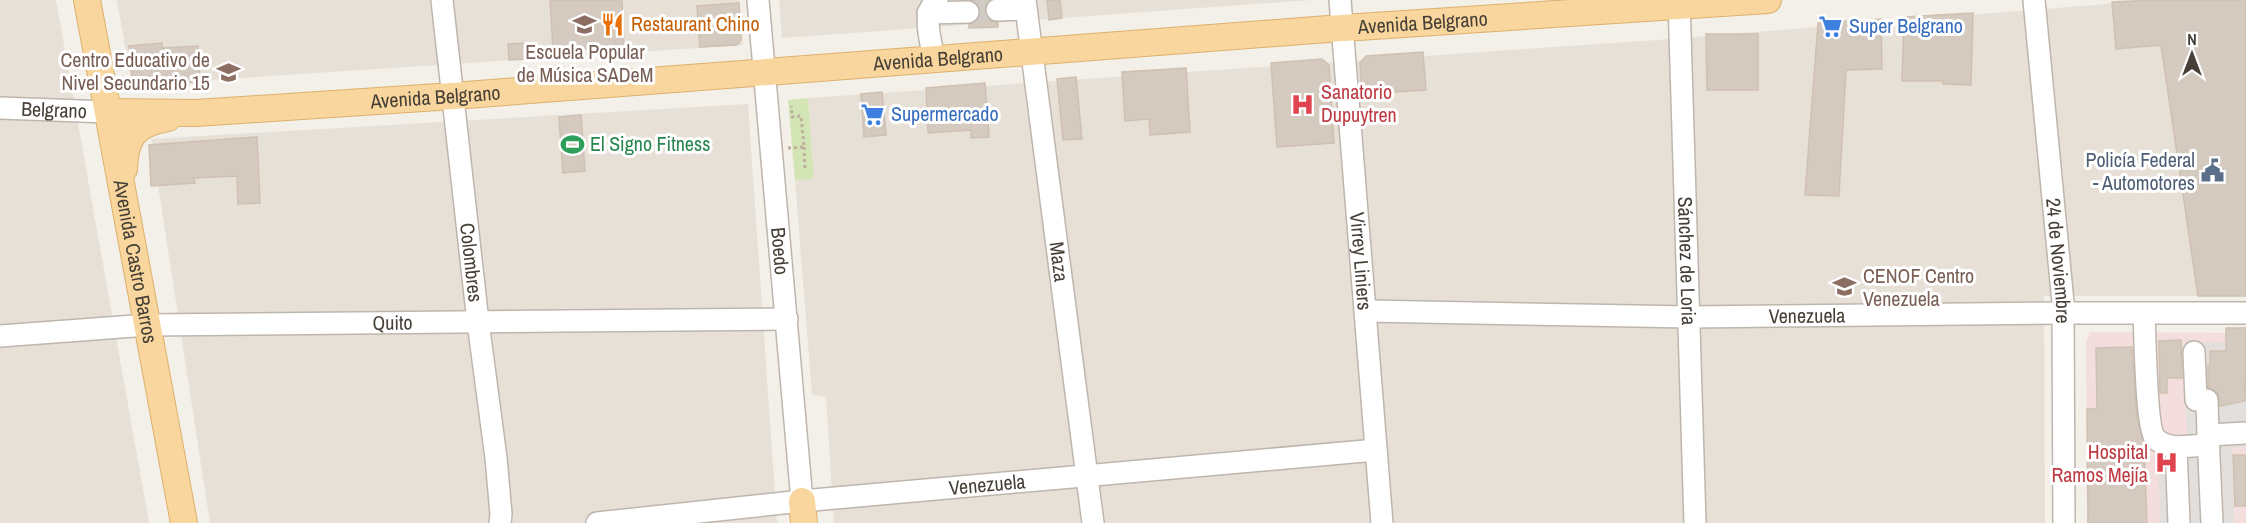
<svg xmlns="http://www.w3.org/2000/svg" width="2246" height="523" viewBox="0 0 2246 523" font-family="'Archivo Narrow',sans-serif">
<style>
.residential{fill:#e7e0d7}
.medical{fill:#f3dedd}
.green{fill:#d3e5b4}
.parking{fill:#e2dfdd}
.building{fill:#d4cabf;stroke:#cfc1b2;stroke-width:1.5}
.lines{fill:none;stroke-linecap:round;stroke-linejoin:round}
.minor-tunnel{stroke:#d0ccc5;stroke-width:21;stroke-dasharray:21 10;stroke-linecap:butt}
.minor-casing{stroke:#beb6ac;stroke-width:24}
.major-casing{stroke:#ddb16d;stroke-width:28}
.path{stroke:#bfb09e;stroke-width:3;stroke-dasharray:3 3;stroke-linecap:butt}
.minor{stroke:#fff;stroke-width:21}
.major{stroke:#f8d69d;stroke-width:26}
.labels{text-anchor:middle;stroke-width:6;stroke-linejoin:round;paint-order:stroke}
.street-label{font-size:20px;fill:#463f37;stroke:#fff}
.food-label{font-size:20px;fill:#c56008;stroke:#fff;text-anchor:start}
.shop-label{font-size:20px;fill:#366cbe;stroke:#fff;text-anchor:start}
.education-label{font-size:20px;fill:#785e54;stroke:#fff}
.health-label{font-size:20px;fill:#be3a42;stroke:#fff;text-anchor:start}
.leisure-label{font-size:20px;fill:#27864d;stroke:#fff;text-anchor:start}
.service-label{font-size:20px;fill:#4e5e75;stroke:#fff;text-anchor:end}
</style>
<rect width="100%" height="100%" fill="#f3efe9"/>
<g class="residential">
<polygon points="0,0 56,0 149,523 0,523"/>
<polygon points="117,0 739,0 743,45 132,85"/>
<polygon points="779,0 1312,0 782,38"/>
<polygon points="2155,0 2198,296 2044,296 2045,523 834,523 826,397 812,395 795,180 814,178 808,98 1657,40"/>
<polygon points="748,104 777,523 210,523 151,139"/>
</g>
<polygon class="medical" points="2090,332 2246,333 2246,523 2087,523 2086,342"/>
<polygon class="green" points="808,98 814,179 795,180 788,100"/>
<polygon class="parking" points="2246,342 2246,447 2232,448 2234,523 2160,523 2158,443 2187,442 2185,343"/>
<g class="building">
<polygon points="550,0 622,0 624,49 604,50 603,48 553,51"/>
<polygon points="971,0 989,0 984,10 986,16 991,21 998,23 998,27 969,28 969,25 979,19 981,12 979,5"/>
<polygon points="1047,0 1060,0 1062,18 1049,20"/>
<polygon points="2153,0 2246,0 2246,296 2198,296 2161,45 2116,49 2112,2"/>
<polygon points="739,3 741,40 737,45 700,47 697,6"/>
<polygon points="1973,13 1971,85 1943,84 1943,81 1902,81 1904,17"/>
<polygon points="1881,19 1882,69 1846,70 1839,196 1805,195 1818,23"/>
<polygon points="1706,34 1758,34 1758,90 1707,90"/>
<polygon points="162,43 162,48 198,46 200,82 139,85 132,78 129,46"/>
<polygon points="526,43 527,59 509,60 508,44"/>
<polygon points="1423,52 1426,90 1362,94 1360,63 1366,56"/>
<polygon points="1322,59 1329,65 1334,143 1277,147 1271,63"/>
<polygon points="1186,68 1190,132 1150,135 1149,119 1125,121 1122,72"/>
<polygon points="1076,77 1082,139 1063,140 1057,79"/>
<polygon points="985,83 989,137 971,138 971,130 928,133 926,88"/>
<polygon points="882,92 886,135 864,137 861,94"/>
<polygon points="581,115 585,171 563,173 559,117"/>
<polygon points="257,137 260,203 238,204 237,176 194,178 195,183 151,186 149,145"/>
<polygon points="2226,328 2246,328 2245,401 2220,406 2218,393 2208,387 2208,366 2210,366 2210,351 2226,351"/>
<polygon points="2181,340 2182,378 2167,378 2167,393 2160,393 2159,341"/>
<polygon points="2132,347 2137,418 2144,444 2147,523 2088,523 2087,409 2097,409 2096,348"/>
<polygon points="2233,455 2246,455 2246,506 2235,506"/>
</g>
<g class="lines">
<polyline class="minor-tunnel" points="968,12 997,10"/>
<defs>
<g id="minor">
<path id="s1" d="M442,0L478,322L496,458L501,514L500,523"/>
<path id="s2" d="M758,0L802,501"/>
<path id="s3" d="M1025,0L1093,523"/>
<path id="s4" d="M1340,0L1382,523"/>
<path id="s5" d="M1679,0L1695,523"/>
<path id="s6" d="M2034,0L2063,303L2064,523"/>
<polyline points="997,10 1026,9"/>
<polyline points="928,13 968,12"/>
<path d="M934,59C931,41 921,13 937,0"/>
<path id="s7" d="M0,108L108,112"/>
<path id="s8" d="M1367,311L1690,317L2064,313H2246"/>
<path d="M2144,313C2145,333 2146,427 2155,438C2160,444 2169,446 2176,447"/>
<path id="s9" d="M0,336L148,325L787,319"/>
<polyline points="2194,352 2196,400 2207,400 2208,435"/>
<path id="s10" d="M597,523L802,501L1376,450"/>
<polyline points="2179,523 2176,447 2209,445"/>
<polyline points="2212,523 2208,435 2246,433"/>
</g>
<g id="major">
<path id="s11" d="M87,0L184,523"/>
<path id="s12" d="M108,112L196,113L453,96L1328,29L1768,0"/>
<path d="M124,169C125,136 135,124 168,118"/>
<polyline points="802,501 804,523"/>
</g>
</defs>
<use href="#minor" class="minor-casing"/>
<use href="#major" class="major-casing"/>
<g class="path">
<polyline points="804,147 805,170"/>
<polyline points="788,148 804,147 801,116 792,117 791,106"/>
</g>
<use href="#minor" class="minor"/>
<use href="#major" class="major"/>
</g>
<defs>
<symbol id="university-bare" viewBox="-9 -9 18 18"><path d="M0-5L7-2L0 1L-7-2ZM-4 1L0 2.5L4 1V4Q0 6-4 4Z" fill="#8d6e63" stroke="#fff" stroke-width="2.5" paint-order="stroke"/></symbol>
<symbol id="restaurant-bare" viewBox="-9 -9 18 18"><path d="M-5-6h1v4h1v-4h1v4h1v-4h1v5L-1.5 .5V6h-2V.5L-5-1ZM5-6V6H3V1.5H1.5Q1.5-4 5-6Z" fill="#e8710a" stroke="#fff" stroke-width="2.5" paint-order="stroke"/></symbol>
<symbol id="supermarket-bare" viewBox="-9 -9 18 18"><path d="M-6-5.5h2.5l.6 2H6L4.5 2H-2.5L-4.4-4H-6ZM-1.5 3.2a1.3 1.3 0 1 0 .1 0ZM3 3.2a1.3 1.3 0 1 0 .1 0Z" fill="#3f7fe0" stroke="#fff" stroke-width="2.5" paint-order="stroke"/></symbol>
<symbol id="school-bare" viewBox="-9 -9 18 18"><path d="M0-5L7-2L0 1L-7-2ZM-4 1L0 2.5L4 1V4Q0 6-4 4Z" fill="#8d6e63" stroke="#fff" stroke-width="2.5" paint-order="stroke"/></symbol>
<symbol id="hospital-bare" viewBox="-9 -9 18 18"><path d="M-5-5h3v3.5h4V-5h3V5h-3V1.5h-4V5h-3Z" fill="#e0444e" stroke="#fff" stroke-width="2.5" paint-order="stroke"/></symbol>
<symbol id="stadium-bare" viewBox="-9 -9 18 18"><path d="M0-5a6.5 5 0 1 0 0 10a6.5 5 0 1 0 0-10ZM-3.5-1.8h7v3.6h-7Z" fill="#2e9e5b" stroke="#fff" stroke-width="2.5" paint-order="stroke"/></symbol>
<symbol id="civic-bare" viewBox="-9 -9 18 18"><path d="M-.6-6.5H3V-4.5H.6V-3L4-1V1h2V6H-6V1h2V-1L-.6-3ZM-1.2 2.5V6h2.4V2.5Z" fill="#5c6f8a" stroke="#fff" stroke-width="2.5" paint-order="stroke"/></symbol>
</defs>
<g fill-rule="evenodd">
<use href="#university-bare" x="568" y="8" width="33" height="33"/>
<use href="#restaurant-bare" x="596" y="8" width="33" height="33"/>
<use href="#supermarket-bare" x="1814" y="10" width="33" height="33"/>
<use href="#school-bare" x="212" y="56" width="33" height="33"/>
<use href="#hospital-bare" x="1286" y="88" width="33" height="33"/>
<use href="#supermarket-bare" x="856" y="98" width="33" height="33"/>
<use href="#stadium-bare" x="556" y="128" width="33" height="33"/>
<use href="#civic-bare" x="2196" y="154" width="33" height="33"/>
<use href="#school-bare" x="1828" y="270" width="33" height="33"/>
<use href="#hospital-bare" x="2150" y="446" width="33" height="33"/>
</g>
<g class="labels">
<g class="street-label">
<text dy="7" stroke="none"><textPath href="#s12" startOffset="1318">Avenida Belgrano</textPath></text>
<text dy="7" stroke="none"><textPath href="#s12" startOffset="832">Avenida Belgrano</textPath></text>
<text dy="7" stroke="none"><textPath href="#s12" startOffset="328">Avenida Belgrano</textPath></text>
<text dy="7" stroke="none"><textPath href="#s7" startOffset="54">Belgrano</textPath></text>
<text dy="7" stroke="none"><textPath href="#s2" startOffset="252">Boedo</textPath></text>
<text dy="7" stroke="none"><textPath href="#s11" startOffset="266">Avenida Castro Barros</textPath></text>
<text dy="7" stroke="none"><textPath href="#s4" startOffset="262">Virrey Liniers</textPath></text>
<text dy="7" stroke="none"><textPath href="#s5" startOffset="261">Sánchez de Loria</textPath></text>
<text dy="7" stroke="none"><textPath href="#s6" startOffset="262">24 de Noviembre</textPath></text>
<text dy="7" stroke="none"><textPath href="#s1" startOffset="264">Colombres</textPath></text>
<text dy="7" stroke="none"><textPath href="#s3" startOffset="264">Maza</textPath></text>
<text dy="7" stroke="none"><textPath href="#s8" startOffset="440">Venezuela</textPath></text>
<text dy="7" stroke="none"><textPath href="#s9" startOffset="393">Quito</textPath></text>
<text dy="7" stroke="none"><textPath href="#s10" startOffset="392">Venezuela</textPath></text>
</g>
<g class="food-label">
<text x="631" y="31">Restaurant Chino</text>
</g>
<g class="shop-label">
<text x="1849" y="33">Super Belgrano</text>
<text x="891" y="121">Supermercado</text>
</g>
<g class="education-label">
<text x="585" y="59">Escuela Popular<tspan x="585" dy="23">de Música SADeM</tspan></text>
<text x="210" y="67" text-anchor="end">Centro Educativo de<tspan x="210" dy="23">Nivel Secundario 15</tspan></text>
<text x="1863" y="283" text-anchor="start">CENOF Centro<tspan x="1863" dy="23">Venezuela</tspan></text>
</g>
<g class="health-label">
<text x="1321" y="99">Sanatorio<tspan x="1321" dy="23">Dupuytren</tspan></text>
<text x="2148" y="459" text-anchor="end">Hospital<tspan x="2148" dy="23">Ramos Mejía</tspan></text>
</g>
<g class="leisure-label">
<text x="590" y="151">El Signo Fitness</text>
</g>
<g class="service-label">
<text x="2195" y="167">Policía Federal<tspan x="2195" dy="23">- Automotores</tspan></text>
</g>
</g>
<g transform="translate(2192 54)" stroke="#ffffff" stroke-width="4.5" paint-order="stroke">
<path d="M0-4.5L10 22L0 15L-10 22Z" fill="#463f37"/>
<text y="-9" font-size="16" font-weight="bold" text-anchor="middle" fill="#463f37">N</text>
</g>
</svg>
